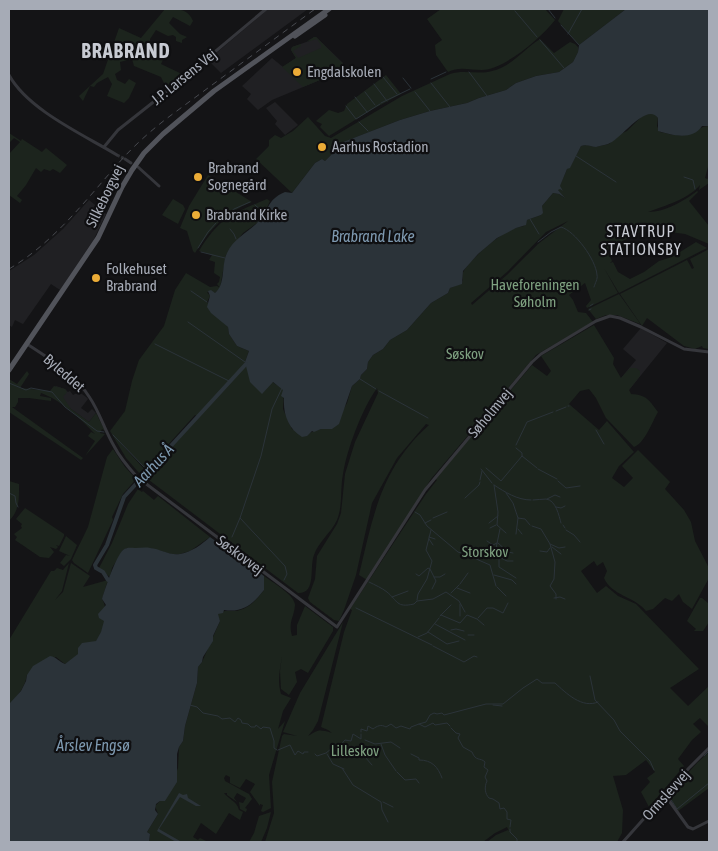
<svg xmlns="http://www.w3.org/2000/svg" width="718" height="851" viewBox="0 0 718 851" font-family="'Asap Condensed',sans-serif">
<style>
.built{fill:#202023}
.green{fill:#1c241d;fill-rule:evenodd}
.water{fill:#2b3339}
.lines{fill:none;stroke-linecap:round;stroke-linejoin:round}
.stream{stroke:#2b3339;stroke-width:1}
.river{stroke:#2b3339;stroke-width:4}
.minor-tunnel{stroke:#313236;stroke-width:3;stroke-dasharray:3 1.5;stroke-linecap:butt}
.minor{stroke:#35363b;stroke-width:3}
.major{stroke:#51535a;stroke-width:5}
.rail{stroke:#484a50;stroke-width:1;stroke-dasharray:6 5;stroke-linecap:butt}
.poi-dot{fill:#ebac37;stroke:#0f0f11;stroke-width:2}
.labels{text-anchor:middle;stroke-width:4.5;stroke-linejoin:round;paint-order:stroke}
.poi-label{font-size:15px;fill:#a6abb6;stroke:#0f0f11;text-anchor:start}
.street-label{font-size:15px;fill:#a6abb6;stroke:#0f0f11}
.park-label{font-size:15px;fill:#7ea080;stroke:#0f0f11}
.neighbourhood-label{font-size:16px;letter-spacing:1px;fill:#c7cad2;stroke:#0f0f11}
.water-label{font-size:16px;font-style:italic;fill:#7e99b0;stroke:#0f0f11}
.district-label{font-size:20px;font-weight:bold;letter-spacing:1px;fill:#c7cad2;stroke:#0f0f11}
</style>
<rect width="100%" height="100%" fill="#141416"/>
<g class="built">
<polygon points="268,9 308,9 221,73 208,60"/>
<polygon points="314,37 316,37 343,63 342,68 332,75 272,100 258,110 247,99 251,94 242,86 272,58 283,67 296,58 291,50 292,47 309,41"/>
<polygon points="275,102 298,125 285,135 275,124 277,121 266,108"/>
<polygon points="89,200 106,214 93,241 60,290 51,284 23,324 15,320 12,327 9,325 9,271 34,255 63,229"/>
<polygon points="641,328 667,343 629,390 621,378 636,360 623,349"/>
<polygon points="56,386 65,389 68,392 70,391 73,395 79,392 86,397 88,399 81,408 88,413 92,409 96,413 89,422 71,409 59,397 53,390"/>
</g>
<g class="green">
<path d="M165,9C177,9 188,8 193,21L190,26L173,17L169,23L180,34L187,37L182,40V43L176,41V37L173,35L168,36L156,30L150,39V43L167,51L161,64L184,75L167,89L161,77L134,66L132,59L120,62L121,70L115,74L117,80L125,84L129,79L136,83L129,98L124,103L107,96L112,84L108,77L97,83L94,87L90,86L83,101L79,96L103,74L119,28L141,38Z"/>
<path d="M441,9H545L555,20C541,38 505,69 482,70C470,70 459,66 448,72L436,55L435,45L442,40L427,19Z"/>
<polygon points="564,9 626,9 579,45 558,21"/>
<polygon points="314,37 316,37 343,64 342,68 332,75 303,87 282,67 296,58 291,50 292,47 301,44 301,46 293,51 298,58 321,48 321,45 317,39 306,42"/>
<path d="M540,39L554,53L570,42L575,44L578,47V52L573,62L559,72L536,76L516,83L506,90L479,98L467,103L430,111L400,120L336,145L331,150L332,154L325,161L322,159L315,163L292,193L256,159L269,146V140L275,135L281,138L293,131L308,117L325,136L331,138L402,96L450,74C464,69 478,75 492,71C511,67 524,49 540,39Z"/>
<polygon points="386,75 401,94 373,109 329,136 320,127 322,124 316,121 329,110 338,113 344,111 347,104"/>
<path d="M650,113L655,114L658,118L657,126L660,132C671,134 681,138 691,133C698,130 701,126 709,126V163L705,178L707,179L709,178V183L699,190L700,185C687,200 666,205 648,212C665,212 684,201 697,191L698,192L689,201L709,226V244L685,234L646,229L615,245L617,250L609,254L612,261L610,263L613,262L618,272L630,279L644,272L659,261L672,257L696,242L707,248L619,293L604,268L618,293L587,308L586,306L591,300L585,283L569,295L573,300L578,312L586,313L593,322L536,355L431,479L367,580L359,575C373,516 381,468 429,425L426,424L397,458L372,503L356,575L344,610L339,621L334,620L310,602L308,598L315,579L317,556L337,524L341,513L345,474L355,442L378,393L377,388C362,409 347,449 343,474C340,489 343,505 337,520C331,533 318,542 314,555C309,567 317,594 298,593L145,477L199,417L195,415L146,469L113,435L145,470L141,475L140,474L126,458L110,431L125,411L132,381L139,360L164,326L175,290L186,273L210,287L217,286L220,288L215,293L207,292L210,296L207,302L228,327L229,334L237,346L249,351L245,362L246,364L284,390L283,409L292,429L309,433L321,429H332L347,403L352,386L360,379L361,375L367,369L368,362L373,355L383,349L390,340L407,330L431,303L448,293L450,288C472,279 457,281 465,269C476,254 505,228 524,226L527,220L541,215L542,206L553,193L559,194L564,198L558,190L567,169L570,167L581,146L587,145L595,147L609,144L618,135L627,131L642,116ZM568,221L538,244L508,274L472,305L471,303L507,272L546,232Z"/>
<polygon points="9,133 21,141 22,139 42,152 46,148 67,165 60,173 53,169 50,171 44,169 41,172 36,168 26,185 17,196 22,200 20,203 9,195 9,154 20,142 14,138 10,142"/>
<path d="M208,175L221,184L224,181L232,187L231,189L252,202C224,213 211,228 195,253L193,251L187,231L180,228L189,206Z"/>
<polygon points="173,199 183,205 185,209 178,224 162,215"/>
<path d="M267,199L270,201L265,212L257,223L243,233L226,255L220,288L217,284L219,282L220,277L214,273L215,262L209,260L212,255L199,251C219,218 233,213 267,199Z"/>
<polygon points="709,249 709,349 703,348 702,346 695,349 684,346 647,318 642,326 620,294 687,260 692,269 694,268 690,259"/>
<polygon points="619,294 639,322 640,324 617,315 606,315 596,319 588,309"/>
<path d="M594,325L614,358L613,364L621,378L630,368H636L640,371V376L629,390L631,394C647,395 649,400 658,412C652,422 645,443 634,447L606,418L596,398L589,389L580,391L569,404L599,430L607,421L634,452L619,466L612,478L624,487L633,478L622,466L638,450L670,482L665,489L684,510L691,522L695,541L709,568V578L692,609L683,602L679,594L672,601L665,598L653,609L646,611C634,596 612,596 604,578L607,571L603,562L597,566L594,561L581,571L597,593L606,586L618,596L636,604L699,669L670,688L688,706L709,686V727L700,718L693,724L701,732L692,740L678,759L684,766L649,807L641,792L650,782L647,778L655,772L646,760L626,775L613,776L623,810L622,833L617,842H487L496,835L508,830L509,831L507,827L495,833L483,842H265L274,813L272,782L282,736L284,734L297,736L283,732L300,693L343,622L318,721L313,730L308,736C319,730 318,729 332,733L328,730L321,727L344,632L352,610L350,609L426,494L437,480L435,479L532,365L547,376L551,371L541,356Z"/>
<path d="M27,371L29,374L20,388L50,391L54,386L65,389L67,392L63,397L71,409L89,422L96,413L105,431L102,429L100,433L105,434L85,456L95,441L88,436L91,432L95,434C81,419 61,400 41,393L40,396L51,398V401L29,398L30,395L29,398H18V402L15,407H12L83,458L81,460L9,412V379L17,384Z"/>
<polygon points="113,449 125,467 136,479 123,494 112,517 113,520 88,573 74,563 72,560 88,527 107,457"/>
<path d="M9,481L19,484C19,498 20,510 9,521Z"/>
<polygon points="138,489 142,492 143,491 154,500 158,496 210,537 190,551 180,554 171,554 150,548 127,548 123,550 112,568 110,577 99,568 112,543 128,504"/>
<polygon points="25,508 64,534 64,536 59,546 56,545 58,547 56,549 50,547 54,552 49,558 40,557 15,540 17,537 14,534 22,528 21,526 22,524 16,519"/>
<polygon points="66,536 77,545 71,559 64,566 60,563 66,555 70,556 59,551"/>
<path d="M69,563L62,591L55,600L63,592L71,563L90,576L83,587L108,580L102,599C109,610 104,630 97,640C92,646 72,660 65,664L56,657L27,675C25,687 18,696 9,704V640L51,571H54L57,568L63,570Z"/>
<path d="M264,576C272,582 295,595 295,605C294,618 288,621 292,636L297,635V625L305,606L333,627V631L308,673L301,669L295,672L297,682L289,695L281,689L280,671L282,656C280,670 277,680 281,694L291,698L283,711L278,729L285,721L269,775L271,808L263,812L261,811L263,805L260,804V806L250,792L255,784L246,779L240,788L230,783V777L226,775L224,778L225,781L249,794L252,799L245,808L247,809L246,812L240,809L239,802L243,803L246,798L237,793L234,798L237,802L227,795V793H224C229,800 237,801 239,810L243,812L240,820L229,813L216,834L201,823L193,837L198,840L200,838L208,842H149L150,834L147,832L158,814L155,806L160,801H165L178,768L179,747L183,741L185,726L197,683L198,667L202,662L220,621L217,614C224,610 226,611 234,611C248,610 256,600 264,590Z"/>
<polygon points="700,598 702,598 708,603 709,622 703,631 694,631 696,629 687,621"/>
<polygon points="709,752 709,788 678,811 668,795 697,763"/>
<polygon points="271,812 267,828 261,842 249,842 254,833 259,816"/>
</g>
<g class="water">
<path d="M626,9H709V126H702C693,141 671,135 658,131V118C646,102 621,140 608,144C605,145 599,146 596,147C591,147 587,144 581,146L570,168L567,169L560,186L563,191L560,189L558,190L565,198L559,194L553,193L542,206L543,213L541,215L527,220L526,225L516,228L497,238L478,254L463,271L462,284L450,288L448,293L431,303L407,330L390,340L383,349L373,355L368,362L367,369L361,375L360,379L352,386L339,424L332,429H321L314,432L312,431L307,436L302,437C288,428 283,414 284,398L281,396L283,390L273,382L262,394L250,382L245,362L249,351L237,346L229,334L228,327L211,313L207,307L210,296L208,291L211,290L215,293C226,284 221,265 227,253C234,238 246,234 257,223C270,210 266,200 285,192L292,193L315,163L322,159L325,161L332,154L331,150L336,146L335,142L338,144L400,120L430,111L467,103L479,98L506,90L516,83L536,76L559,72L573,62L578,52L579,45Z"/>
<path d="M210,537L264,576V590C253,604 243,613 224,610L223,613L218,614L220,621L213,636V641L203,657L202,662L198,667L197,683L185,726L183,741L179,747L177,754V782L165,801H160L156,804L155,810L158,814L147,832L150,834L149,842H9V704L21,691L26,681L27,675L33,666L50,656C57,657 59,662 65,664L78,654V648L82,643L96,641L101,632L104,621L99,618L98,614L106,605L102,599C105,589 116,556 123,550C127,547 131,548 135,548C140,548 146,547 150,548C161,549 170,556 180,554C192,552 202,544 210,537Z"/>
<polygon points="179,793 183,795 187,794 188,798 201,806 196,806 180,797 159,829 180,841 176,842 157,831"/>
</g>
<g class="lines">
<g class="stream">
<polyline points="548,9 555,18"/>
<polyline points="515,11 537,37"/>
<polyline points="561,25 579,45"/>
<polyline points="568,34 582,9"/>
<polyline points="540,40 564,68"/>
<polyline points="469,72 487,96"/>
<polyline points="383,77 397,94"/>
<polyline points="403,78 411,88"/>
<polyline points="431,79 446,72"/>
<polyline points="431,83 450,107"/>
<polyline points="374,84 387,101"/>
<polyline points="365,92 375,105"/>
<polyline points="415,92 430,111"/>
<polyline points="355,97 367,112"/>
<polyline points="381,103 410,89"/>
<polyline points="346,106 356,119 380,104"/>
<polyline points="359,122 368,131"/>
<polyline points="576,156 616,182"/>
<polyline points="684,177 693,180 695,189"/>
<polyline points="255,205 264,213"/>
<polyline points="530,219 539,234"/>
<polyline points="218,221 234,209 250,202"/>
<polyline points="230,229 234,234 236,239"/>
<path d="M538,242L551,232L561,227C575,231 596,260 597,275C598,279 595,283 594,287"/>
<polyline points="198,248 208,232 216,223"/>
<polyline points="201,252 225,258"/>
<polyline points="191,291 207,302"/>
<polyline points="590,306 593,304"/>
<polyline points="589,310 591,309"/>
<polyline points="188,322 245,362"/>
<polyline points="155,344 229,381"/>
<polyline points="360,379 376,389"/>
<polyline points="9,383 26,390 31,388 52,392 65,407 97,431 104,432"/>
<polyline points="282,388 272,409 261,456 240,518 285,566 287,574 284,580"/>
<polyline points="379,391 428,418"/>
<polyline points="568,406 569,406"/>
<polyline points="556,411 566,407"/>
<polyline points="596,430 604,444"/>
<polyline points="113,435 148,471"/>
<polyline points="516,445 527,422 553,412"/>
<polyline points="516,448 522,453 522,456 537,468"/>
<polyline points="486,468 501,481 522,456"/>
<polyline points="481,469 492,483"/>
<polyline points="538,469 557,479"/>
<polyline points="480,480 482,471"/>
<polyline points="558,481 566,488 580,486"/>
<polyline points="494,485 498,512 497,525 506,533"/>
<path d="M494,485C505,492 517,500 531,500"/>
<polyline points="9,493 15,496 16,503 18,507"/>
<polyline points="506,493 513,503 518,518 525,519 530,525"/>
<polyline points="465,498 479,485 480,482"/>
<polyline points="547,499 555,495 560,497"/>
<path d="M533,500C537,500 542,499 546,499C556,500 559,516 561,523"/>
<polyline points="556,507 561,508 565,506"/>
<polyline points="415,512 420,515 427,526 458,552 464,554"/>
<polyline points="433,518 447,512"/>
<polyline points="425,523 431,520"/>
<polyline points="489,523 498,516"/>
<polyline points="563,525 565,528"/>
<polyline points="532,526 541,529 550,544 555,562 554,579 550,586 556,594 556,599"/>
<polyline points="490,528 496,525"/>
<polyline points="518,529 522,534"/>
<polyline points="566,530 574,535 580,542"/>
<polyline points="516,534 518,518"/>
<polyline points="232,537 240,518"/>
<polyline points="429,537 435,539"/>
<polyline points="429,539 433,545"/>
<polyline points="487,541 493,545 497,543"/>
<polyline points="498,543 508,552 513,553"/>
<polyline points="550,544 559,548 565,547"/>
<polyline points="552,547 561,554"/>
<polyline points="540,551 547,552 550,548"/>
<polyline points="495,553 500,529"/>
<polyline points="467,555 490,565 496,586"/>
<polyline points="495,555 507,561 513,561"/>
<polyline points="499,557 499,567 516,578"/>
<polyline points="416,574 419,576 428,568 430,569 436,581 432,589"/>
<polyline points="494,575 512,580 516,584"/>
<polyline points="434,577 440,577 445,574"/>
<path d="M369,582C375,585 382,588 387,592C398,601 396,608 414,604L417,601L433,599L446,592L459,601L465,612"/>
<polyline points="460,584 468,573"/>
<polyline points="497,587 506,596"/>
<polyline points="457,588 470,593"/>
<polyline points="451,593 459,585"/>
<polyline points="392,597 408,591"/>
<polyline points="554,598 560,597 565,599"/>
<polyline points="417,600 418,594 427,579 432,561 426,550 431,530"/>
<polyline points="460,604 460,616"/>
<polyline points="356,608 432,645"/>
<polyline points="441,615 460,623 467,615 477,619 484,625"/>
<polyline points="440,616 451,605"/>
<polyline points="478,618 487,608 493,608 503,613 508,603"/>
<polyline points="435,624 465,640"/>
<polyline points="451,630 456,629 464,631"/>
<polyline points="428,632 447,644 459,641"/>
<polyline points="468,635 474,635"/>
<polyline points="418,637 427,633 439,618"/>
<polyline points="433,646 464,662 474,656 477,657"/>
<polyline points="590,676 595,700 614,720 620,731 650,761 654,770"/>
<polyline points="190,705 197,707 203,713 218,716 222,719 230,718 235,722 238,718 241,720 242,723 248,724 251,727 255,727 256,725 261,729 263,727 270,728 274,741 274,748 277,750"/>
<polyline points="493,705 502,706"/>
<path d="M419,724L426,722L430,715L434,713L437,714L442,713L444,715L486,704H503L523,688L537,679L542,683H555C566,693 582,709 598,702"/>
<path d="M451,728L456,733L460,734L458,738L463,747L472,752C476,762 480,757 485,762L484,767L488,770L485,777L487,781C484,787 485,794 489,798L493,799L499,803L500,809L504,808L507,812V819L511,820L510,827"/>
<path d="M361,732V729L367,731L368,726L373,729C377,726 381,724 386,727L391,724L396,728L401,726L410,729L411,727L419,724L425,727L433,723L435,725L447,723L450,726"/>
<polyline points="365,740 375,744 391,742 400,748"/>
<polyline points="381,744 385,755 396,771"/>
<polyline points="342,746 358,749"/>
<polyline points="278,750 290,745 295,755 298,751 303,754 304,752 308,752"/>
<polyline points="359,750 372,765"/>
<polyline points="315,754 317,756 326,753 331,749 335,751 345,740 351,741 353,734 361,739 361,734"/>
<polyline points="327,754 333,764 344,769"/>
<path d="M411,754L419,758V760C432,760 438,767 442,778"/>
<polyline points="704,756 709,751"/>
<polyline points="342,768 353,785 381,802 382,810 388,822"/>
<polyline points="397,772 405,780 416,779 419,783"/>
<polyline points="682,779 668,795 677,809 709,783"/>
<polyline points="383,802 393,807"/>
<polyline points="510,829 510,832 517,839 517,842"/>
</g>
<polyline class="river" points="108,580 103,572 96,568 95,565 107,545 124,497 246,364"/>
<polyline class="minor-tunnel" points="117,155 125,159"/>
<g class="minor">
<path d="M9,75C28,110 84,135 117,155"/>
<polyline points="104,147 118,130 180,81 266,9"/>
<polyline points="125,159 131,163"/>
<polyline points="138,167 159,186"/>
<path d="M27,344C50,359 75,374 90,398C100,413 105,431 114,446C120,458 128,467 137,477L337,627L425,490L532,362L541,354L596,321L610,316L620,318L641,327L684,349L709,352"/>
<polyline points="665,795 688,827 693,829 709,821"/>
<polyline points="623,842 689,768 709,748"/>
</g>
<g class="major">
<polyline points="295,36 325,15"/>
<polyline points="9,370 98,238 122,187 132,170 144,153 163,134 214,91 329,9"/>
</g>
<path class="rail" d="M9,269C56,241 88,197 124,157C138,142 154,128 170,116L315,9"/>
</g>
<g class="poi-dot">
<circle cx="297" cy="72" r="5"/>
<circle cx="322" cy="147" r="5"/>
<circle cx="198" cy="177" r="5"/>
<circle cx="196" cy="215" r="5"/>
<circle cx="96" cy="278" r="5"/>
</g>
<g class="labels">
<g class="poi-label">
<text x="307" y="77">Engdalskolen</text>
<text x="332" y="152">Aarhus Rostadion</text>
<text x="208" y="173">Brabrand<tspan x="208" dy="17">Sognegård</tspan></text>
<text x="206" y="220">Brabrand Kirke</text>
<text x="106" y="274">Folkehuset<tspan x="106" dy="17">Brabrand</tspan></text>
</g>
<g class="street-label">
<text transform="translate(184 77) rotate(-39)" y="5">J.P. Larsens Vej</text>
<text transform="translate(105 196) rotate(-64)" y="5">Silkeborgvej</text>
<text transform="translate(64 373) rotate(41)" y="5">Byleddet</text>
<text transform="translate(490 413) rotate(-50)" y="5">Søholmvej</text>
<text transform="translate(240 555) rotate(37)" y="5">Søskovvej</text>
<text transform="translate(666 795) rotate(-48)" y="5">Ormslevvej</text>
</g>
<g class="park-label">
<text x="535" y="290">Haveforeningen<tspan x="535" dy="17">Søholm</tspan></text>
<text x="465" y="359">Søskov</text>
<text x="485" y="557">Storskov</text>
<text x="355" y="756">Lilleskov</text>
</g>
<g class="neighbourhood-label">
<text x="641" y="237">STAVTRUP<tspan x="641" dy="18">STATIONSBY</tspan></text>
</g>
<g class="water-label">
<text x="373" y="242">Brabrand Lake</text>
<text transform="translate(153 465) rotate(-47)" y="6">Aarhus Å</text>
<text x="93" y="751">Årslev Engsø</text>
</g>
<g class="district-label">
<text x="126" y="58">BRABRAND</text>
</g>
</g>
<rect width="718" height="851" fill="none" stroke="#a6abb6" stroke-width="20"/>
</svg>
